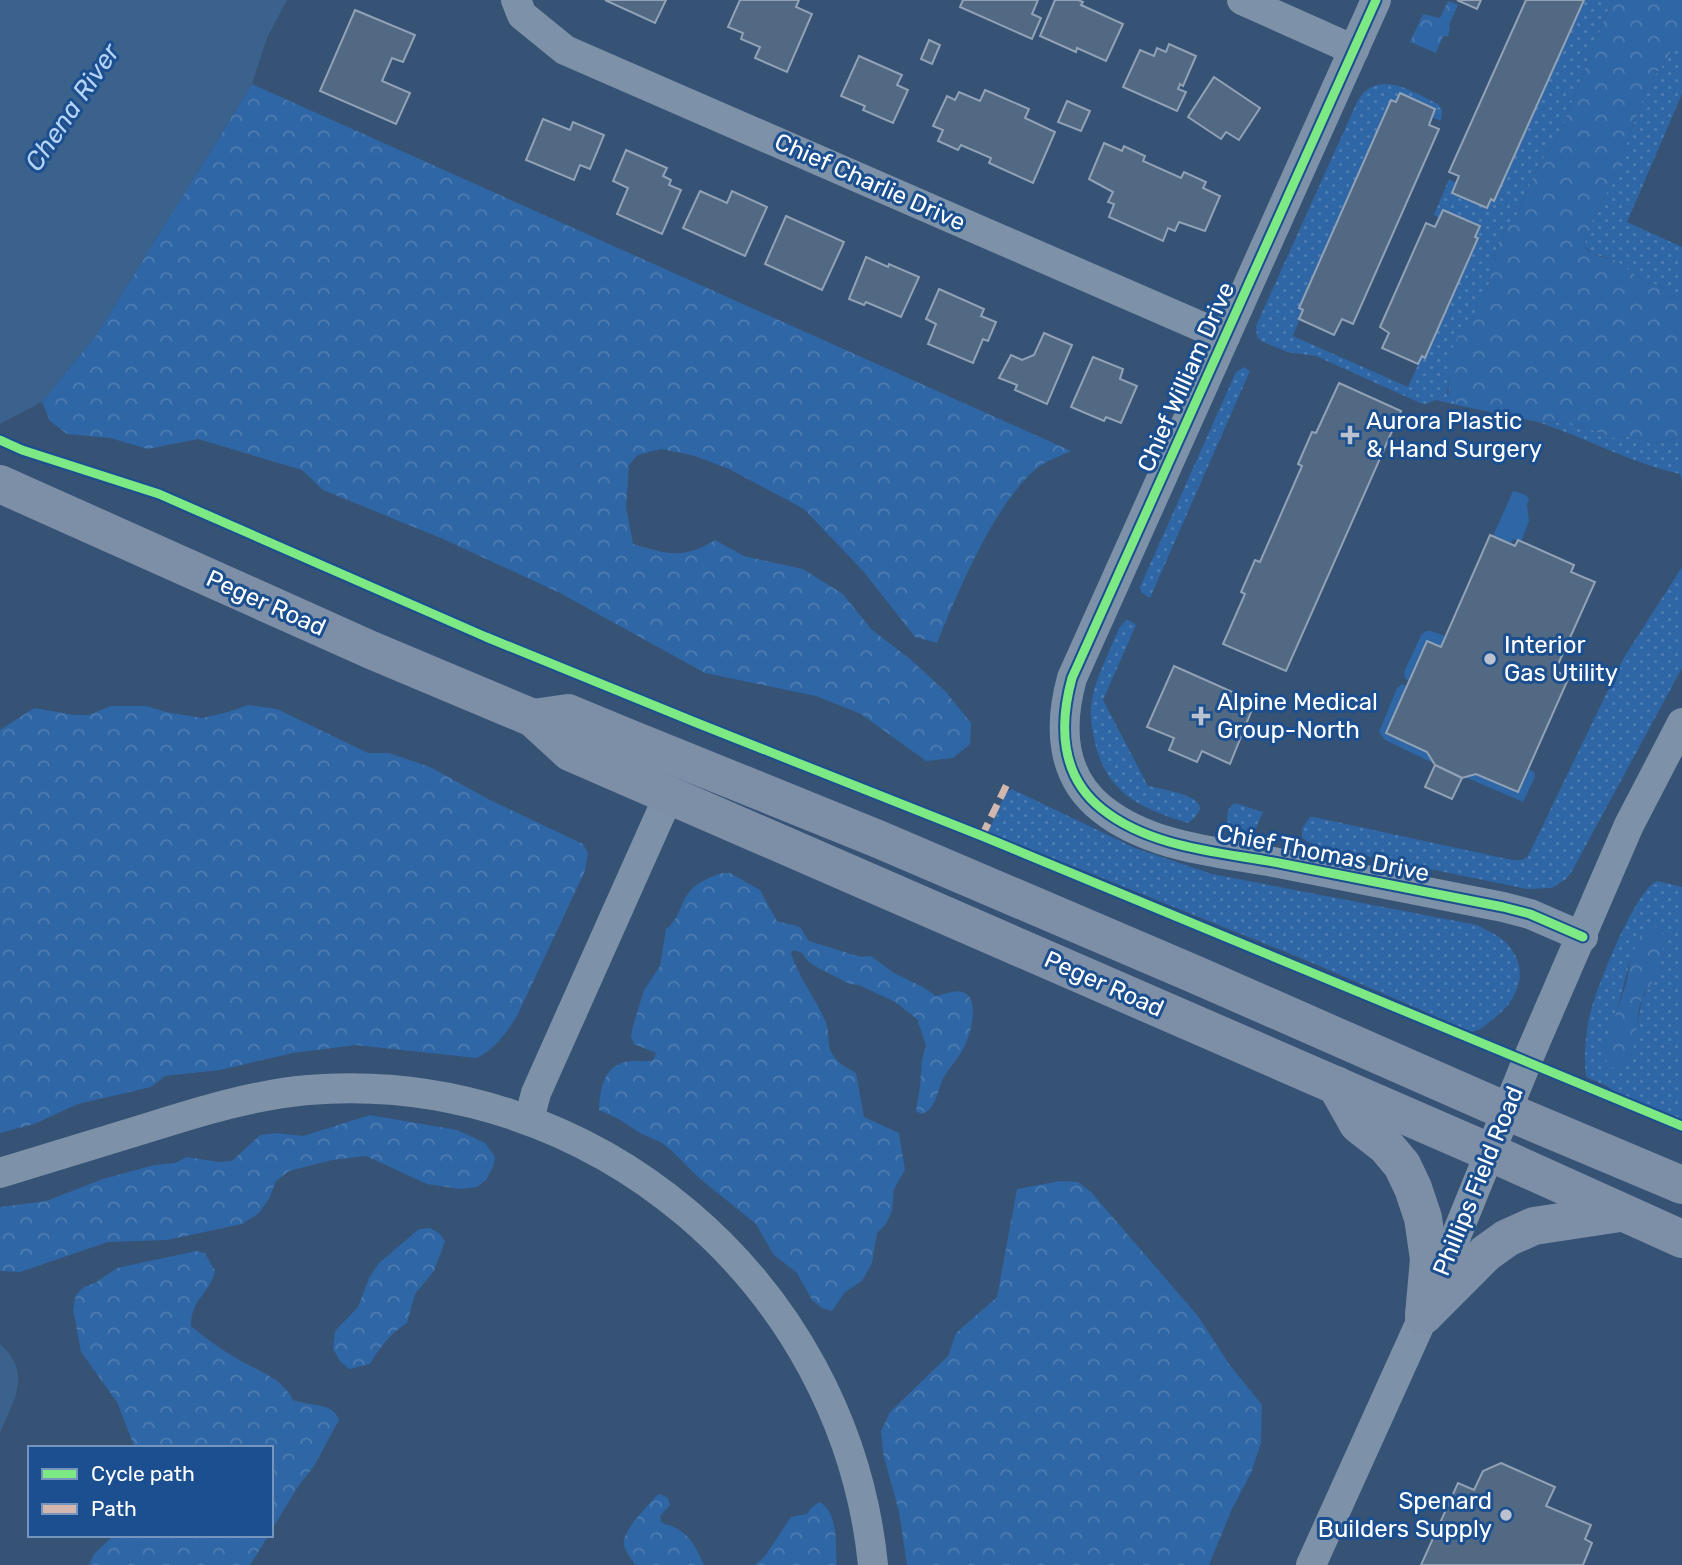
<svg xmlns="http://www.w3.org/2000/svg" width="1682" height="1565" viewBox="0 0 1682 1565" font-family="Rubik,sans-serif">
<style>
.grass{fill:url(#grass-dots);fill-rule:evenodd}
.forest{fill:url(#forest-crowns)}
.garden{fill:#2f66a5}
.water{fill:#3b618d}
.building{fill:#526984;stroke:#92a2b6;stroke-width:2}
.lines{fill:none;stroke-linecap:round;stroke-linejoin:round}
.minor{stroke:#7d92a8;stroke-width:30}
.major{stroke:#7d8ea7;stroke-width:38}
.quiet{stroke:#d1b7ad;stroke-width:7;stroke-dasharray:14 7;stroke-linecap:butt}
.cycleway-casing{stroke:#1b4f8f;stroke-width:13}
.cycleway{stroke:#7ce984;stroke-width:9}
.poi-dot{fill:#b9c2ce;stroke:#1b4f8f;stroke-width:2.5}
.labels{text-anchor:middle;stroke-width:6;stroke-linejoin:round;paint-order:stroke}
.street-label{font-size:24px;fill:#fff;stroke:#1b4f8f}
.poi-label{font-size:24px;fill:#fff;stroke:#1b4f8f;text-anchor:start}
.water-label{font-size:26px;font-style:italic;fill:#b5d3f5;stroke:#1b4f8f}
</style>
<defs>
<pattern id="grass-dots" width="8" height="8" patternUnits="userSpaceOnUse" patternTransform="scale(1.75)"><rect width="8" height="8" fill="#2f66a5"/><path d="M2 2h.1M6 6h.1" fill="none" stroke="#4e7db2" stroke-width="1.8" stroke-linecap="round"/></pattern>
<pattern id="forest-crowns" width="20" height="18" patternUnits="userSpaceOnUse" patternTransform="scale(1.75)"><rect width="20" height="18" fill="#2f66a5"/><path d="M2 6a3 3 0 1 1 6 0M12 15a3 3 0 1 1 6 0" fill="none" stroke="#4e7db2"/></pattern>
</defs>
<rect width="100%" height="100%" fill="#365274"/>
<g class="grass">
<path d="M1584,0H1612L1559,135L1538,166L1516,217L1505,230L1498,243L1488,288L1469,324L1457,338L1447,392L1448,397L1461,406L1436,400L1426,404L1420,403L1316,356L1287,352L1261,341L1257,337L1256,326L1358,100C1378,68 1413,92 1438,104L1442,110L1441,121L1432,117L1435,109L1400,93L1396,102L1391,100L1299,307L1303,310L1293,336L1408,387L1422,356L1425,357L1478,238L1475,237L1480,226L1443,210L1439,218L1434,215L1449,179L1456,183L1452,193L1487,208L1491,199L1494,200Z"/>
<polygon points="1682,32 1682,94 1627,222 1682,247 1682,301 1658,285 1645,282 1615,260 1593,254 1584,246 1594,216 1613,181 1649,82 1664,64"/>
<polygon points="1244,367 1250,371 1150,598 1141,592 1140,587 1236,372"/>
<path d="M1538,422L1571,423L1615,438L1632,436L1654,443L1671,440L1682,435V482L1680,474C1631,463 1586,438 1538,422Z"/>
<polygon points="1682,567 1682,668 1572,871 1566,879 1552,888 1527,889 1317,846 1306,841 1302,837 1302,828 1310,817 1314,817 1512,860 1522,860 1528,856 1623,659"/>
<path d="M1127,619L1136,625L1103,700L1148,786C1164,790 1225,797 1188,823C1141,808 1108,795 1095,743C1091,726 1089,711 1093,694C1099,672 1110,650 1119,628Z"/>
<path d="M1012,789L1135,848L1212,874L1477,925C1488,931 1501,936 1509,946C1528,969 1520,996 1499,1014C1490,1021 1482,1030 1472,1032L1308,961L988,832L1006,792Z"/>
<path d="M1235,803L1263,812L1256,828L1241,835L1229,833C1227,823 1224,809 1235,803Z"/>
<path d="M1657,881L1682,887V1122L1614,1092L1607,1086L1586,1077C1584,1059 1585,1042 1588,1024C1591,999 1635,889 1657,881ZM1666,938L1650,986L1642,999L1631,1056L1613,1026L1631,957Z"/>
</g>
<g class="forest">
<polygon points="1612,0 1682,0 1682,32 1664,64 1649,82 1613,181 1594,216 1584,246 1588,251 1598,256 1615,260 1645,282 1658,285 1682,301 1682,435 1671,440 1654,443 1632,436 1615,438 1571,423 1538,422 1461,406 1448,398 1451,352 1457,338 1469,324 1488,288 1498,243 1505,230 1516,217 1538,166 1559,135"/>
<polygon points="1448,1 1458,5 1449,25 1450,29 1448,36 1443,36 1436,53 1410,42 1423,14 1440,18"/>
<path d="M252,84L1071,451C1060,456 1046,461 1037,468C994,504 958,592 937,643L915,637L863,571L804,509L729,469L695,456L661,449L638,455L629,465L626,507L633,544C668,554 683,560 715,540L744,556L803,569L843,594L871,629L910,659L946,692L971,723L970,744L953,758L926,761L861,714L816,696L705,673L560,593L443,539L323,490L302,470L198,439L148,449L110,438L67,434L50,421L42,402L97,334Z"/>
<path d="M248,705L277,709L368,753H389L430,767L490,800L583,844L588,853L585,871L518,1014C509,1030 493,1052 476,1058L356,1045L293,1053L220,1070L165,1076L151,1087L78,1104L34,1124L0,1133V730L34,708L75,715H89L111,706H146L166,712L202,718L228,712Z"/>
<path d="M722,873H730L760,890L777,921L800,927L809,941L861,957L871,956L894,973L923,987L936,996C941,995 947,993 952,992C984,986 972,1032 964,1047C959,1059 948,1068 943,1079C937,1092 936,1110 921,1114L916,1111L920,1087L922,1059L926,1045L917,1019L895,1002L859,985L850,984L818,968L809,962L802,953L794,950L791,953C800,980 814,996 825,1020C830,1031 827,1043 831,1052C836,1062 847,1068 856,1073L864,1117L899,1133L905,1170L894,1189L892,1211L886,1224L877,1233L872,1263L862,1281L845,1292L832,1311L822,1308L812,1300L797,1273L773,1254L756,1224L699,1178L672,1151L662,1143L640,1133L617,1118L599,1110C600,1088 604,1064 630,1061C638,1060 645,1063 653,1060L656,1053L634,1044L631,1036L633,1026L644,990L660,966L666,929C680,919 680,902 691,890C699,881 711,877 722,873Z"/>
<path d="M1654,926L1659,928L1666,938C1662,954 1658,970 1651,984C1649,989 1644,993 1642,998C1633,1020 1643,1060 1615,1070L1606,1061L1604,1049L1626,984L1631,957L1640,936L1647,928Z"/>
<polygon points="370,1115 457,1130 485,1143 495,1157 493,1167 486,1180 477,1187 460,1189 427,1184 366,1156 332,1160 289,1171 276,1181 269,1199 259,1213 242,1224 167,1240 108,1242 20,1272 0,1271 0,1207 46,1201 103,1179 154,1165 175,1163 187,1157 219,1162 232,1161 260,1135 276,1133 303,1136"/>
<polygon points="1060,1181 1078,1182 1091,1192 1198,1316 1229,1364 1262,1405 1261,1443 1251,1473 1232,1509 1209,1565 907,1565 899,1512 883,1453 881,1431 890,1412 948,1356 956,1333 997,1297 1017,1189"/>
<path d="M430,1228L440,1234L445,1241L434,1271L415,1294L407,1323C391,1333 379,1348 370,1364L349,1369L340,1361L333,1349L335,1331L358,1307L369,1278L379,1263L419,1229Z"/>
<path d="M196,1251L205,1253L215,1271C210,1294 191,1298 191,1326C205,1338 221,1349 236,1358C257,1371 282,1377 293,1400C308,1406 334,1402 339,1420L314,1466L299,1485L271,1531V1448H135L117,1402L81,1352L73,1309L76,1295L84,1287L95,1283L117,1268Z"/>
<path d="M660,1494L668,1498L670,1505L660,1516L662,1523C687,1529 694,1543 704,1565H635C632,1559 626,1553 624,1546C620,1533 647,1507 656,1496Z"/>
<path d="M819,1502C839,1511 835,1546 837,1565H755L765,1556L791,1517L807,1514L811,1508Z"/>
<polygon points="114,1535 269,1535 250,1565 89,1565 94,1554"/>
</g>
<g class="garden">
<polygon points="1513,491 1526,495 1529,499 1527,505 1529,521 1521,542 1513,539 1511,544 1493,536"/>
<polygon points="1426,631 1431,631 1445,636 1441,647 1427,641 1409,681 1405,678 1404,672 1421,635"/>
<polygon points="1402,684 1407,686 1386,733 1427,752 1433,763 1385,740 1379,732 1397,688"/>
<polygon points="1528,769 1534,772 1535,777 1523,802 1465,777 1476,774 1518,792"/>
</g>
<g class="water">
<polygon points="0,0 287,0 267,38 252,84 97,334 42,402 0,424"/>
<path d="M0,1344C33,1373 14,1400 0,1433Z"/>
</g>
<g class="building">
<polygon points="605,0 666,0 655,23"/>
<polygon points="740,0 799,0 796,7 812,14 787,72 755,58 760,47 741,39 743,33 728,27"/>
<polygon points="963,0 1038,0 1032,14 1041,18 1032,39 960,7"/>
<polygon points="1055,0 1078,0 1083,2 1081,5 1123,24 1106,61 1077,48 1076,52 1040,36"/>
<polygon points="1457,0 1481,0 1477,9"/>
<polygon points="1526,0 1584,0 1494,201 1491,199 1487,208 1452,193 1459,176 1449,172"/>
<polygon points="355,10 415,35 403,62 392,58 382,81 410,93 396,124 320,91"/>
<polygon points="929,40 940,45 932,64 921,59"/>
<polygon points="1169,44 1196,56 1183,86 1180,84 1178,89 1186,92 1177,111 1123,87 1140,50 1154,56 1157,48 1166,52"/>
<polygon points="859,56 902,75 897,85 908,90 893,123 863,110 865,106 841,96"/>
<polygon points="1214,77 1260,108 1239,140 1226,132 1221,139 1188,117"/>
<polygon points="985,90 1029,109 1025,118 1055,132 1033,183 989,163 991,158 961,145 958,150 938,141 943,130 933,126 947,96 955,100 959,92 980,101"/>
<polygon points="1400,93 1435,109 1429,125 1439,129 1353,324 1342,319 1334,335 1299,319 1303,310 1299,308 1391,100 1396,102"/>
<polygon points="1067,101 1090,111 1081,131 1058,122"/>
<polygon points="543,119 570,130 573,122 604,135 590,169 580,165 574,180 526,160"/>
<polygon points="1104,143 1122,151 1124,146 1145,156 1143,161 1181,178 1184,172 1206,182 1203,188 1220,196 1205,231 1179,222 1175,231 1168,228 1163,241 1109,217 1114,204 1108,202 1113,192 1089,179"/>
<polygon points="626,150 667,168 663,176 671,180 669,185 681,190 662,234 617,214 628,188 613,181"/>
<polygon points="700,191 727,203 732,191 767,207 745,256 683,228"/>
<polygon points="1443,210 1480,226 1475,237 1478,238 1425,358 1422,356 1418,364 1382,348 1389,333 1380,327 1426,223 1435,227"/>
<polygon points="786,216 844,242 822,290 765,264"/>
<polygon points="866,257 888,267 889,264 919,277 901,317 866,302 864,305 849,299"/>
<polygon points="939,289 984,309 981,316 996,322 988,341 983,339 973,363 928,344 936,324 926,319"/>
<polygon points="1044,333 1072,345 1047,404 1015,390 1017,385 999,378 1011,355 1022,360 1034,355"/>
<polygon points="1093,357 1123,369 1120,379 1137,386 1121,423 1106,417 1104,421 1071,407"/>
<polygon points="1339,383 1401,411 1286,671 1223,644 1245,594 1241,592 1255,560 1260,562 1302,466 1298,464 1312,432 1316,433"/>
<polygon points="1490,535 1515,546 1518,540 1574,565 1571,572 1595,582 1555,671 1569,677 1518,792 1476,774 1462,778 1435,765 1427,752 1386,733 1427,641 1441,647"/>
<polygon points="1174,666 1255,702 1230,764 1202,751 1197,762 1169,750 1174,738 1147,727"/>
<polygon points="1435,765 1462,778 1452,799 1425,787"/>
<polygon points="1501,1463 1555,1487 1546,1506 1591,1525 1585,1539 1592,1543 1583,1565 1421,1565 1458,1483 1474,1490 1483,1471"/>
</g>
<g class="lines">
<g class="minor">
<polyline points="516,0 522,15 565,50 1225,337"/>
<polyline points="1242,0 1354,50"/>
<path d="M1376,0L1072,678C1059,725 1060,776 1102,809C1152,849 1223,852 1284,864C1357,878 1430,892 1503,907L1530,914L1583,937"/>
<polyline points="529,1120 536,1093 669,795"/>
<path d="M0,1173C49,1158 98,1143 147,1128C201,1111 253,1095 308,1090C593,1067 845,1283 873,1565"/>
<polyline points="1311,1565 1424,1315 1527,1061 1629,825 1682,723"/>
</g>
<g class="major">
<polyline points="0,484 371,650 533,718 570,752 1489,1152 1682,1239"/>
<polyline points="533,718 568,713 626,737 878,839 1194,974 1506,1111 1682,1185"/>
<polyline points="1336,1085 1358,1124 1386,1146 1402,1165 1413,1188 1423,1218 1429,1259 1424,1315"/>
<polyline points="1424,1315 1486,1253 1507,1238 1534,1226 1620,1213"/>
</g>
<polyline class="quiet" points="982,836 1008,782"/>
<defs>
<g id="cycleway">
<path d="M1376,0L1072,678C1059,725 1060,776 1102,809C1152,849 1223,852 1284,864C1357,878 1430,892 1503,907L1530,914L1583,937"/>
<polyline points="0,440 22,450 159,494 486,637 697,723 982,836 1682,1126"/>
</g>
</defs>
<use href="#cycleway" class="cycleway-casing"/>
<use href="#cycleway" class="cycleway"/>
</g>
<g class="poi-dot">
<path d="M1346.5 424.5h7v7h7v7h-7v7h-7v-7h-7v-7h7z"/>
<circle cx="1490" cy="659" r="7"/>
<path d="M1197.5 705.5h7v7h7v7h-7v7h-7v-7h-7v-7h7z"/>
<circle cx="1506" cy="1515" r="7"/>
</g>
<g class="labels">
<g class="street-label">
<text transform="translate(870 182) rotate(24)" y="8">Chief Charlie Drive</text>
<text transform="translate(1186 377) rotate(-66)" y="8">Chief William Drive</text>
<text transform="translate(266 603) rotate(24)" y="8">Peger Road</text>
<text transform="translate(1323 853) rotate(11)" y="8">Chief Thomas Drive</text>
<text transform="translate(1104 984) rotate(24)" y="8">Peger Road</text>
<text transform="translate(1478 1181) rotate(-68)" y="8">Phillips Field Road</text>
</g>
<g class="poi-label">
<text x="1366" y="429">Aurora Plastic<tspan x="1366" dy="28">&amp; Hand Surgery</tspan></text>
<text x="1504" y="653">Interior<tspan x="1504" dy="28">Gas Utility</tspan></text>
<text x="1217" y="710">Alpine Medical<tspan x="1217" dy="28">Group-North</tspan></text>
<text x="1492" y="1509" text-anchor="end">Spenard<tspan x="1492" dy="28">Builders Supply</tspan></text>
</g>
<g class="water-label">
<text transform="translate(72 107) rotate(-56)" y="9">Chena River</text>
</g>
</g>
<rect x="28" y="1446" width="245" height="91" fill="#1b4f8f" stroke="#7695bc" stroke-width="2"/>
<rect x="42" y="1469" width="35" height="10" fill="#7ce984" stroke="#7695bc" stroke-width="2"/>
<text x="91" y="1481" font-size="21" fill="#ffffff">Cycle path</text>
<rect x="42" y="1504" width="35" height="10" fill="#d1b7ad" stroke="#7695bc" stroke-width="2"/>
<text x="91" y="1516" font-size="21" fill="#ffffff">Path</text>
</svg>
